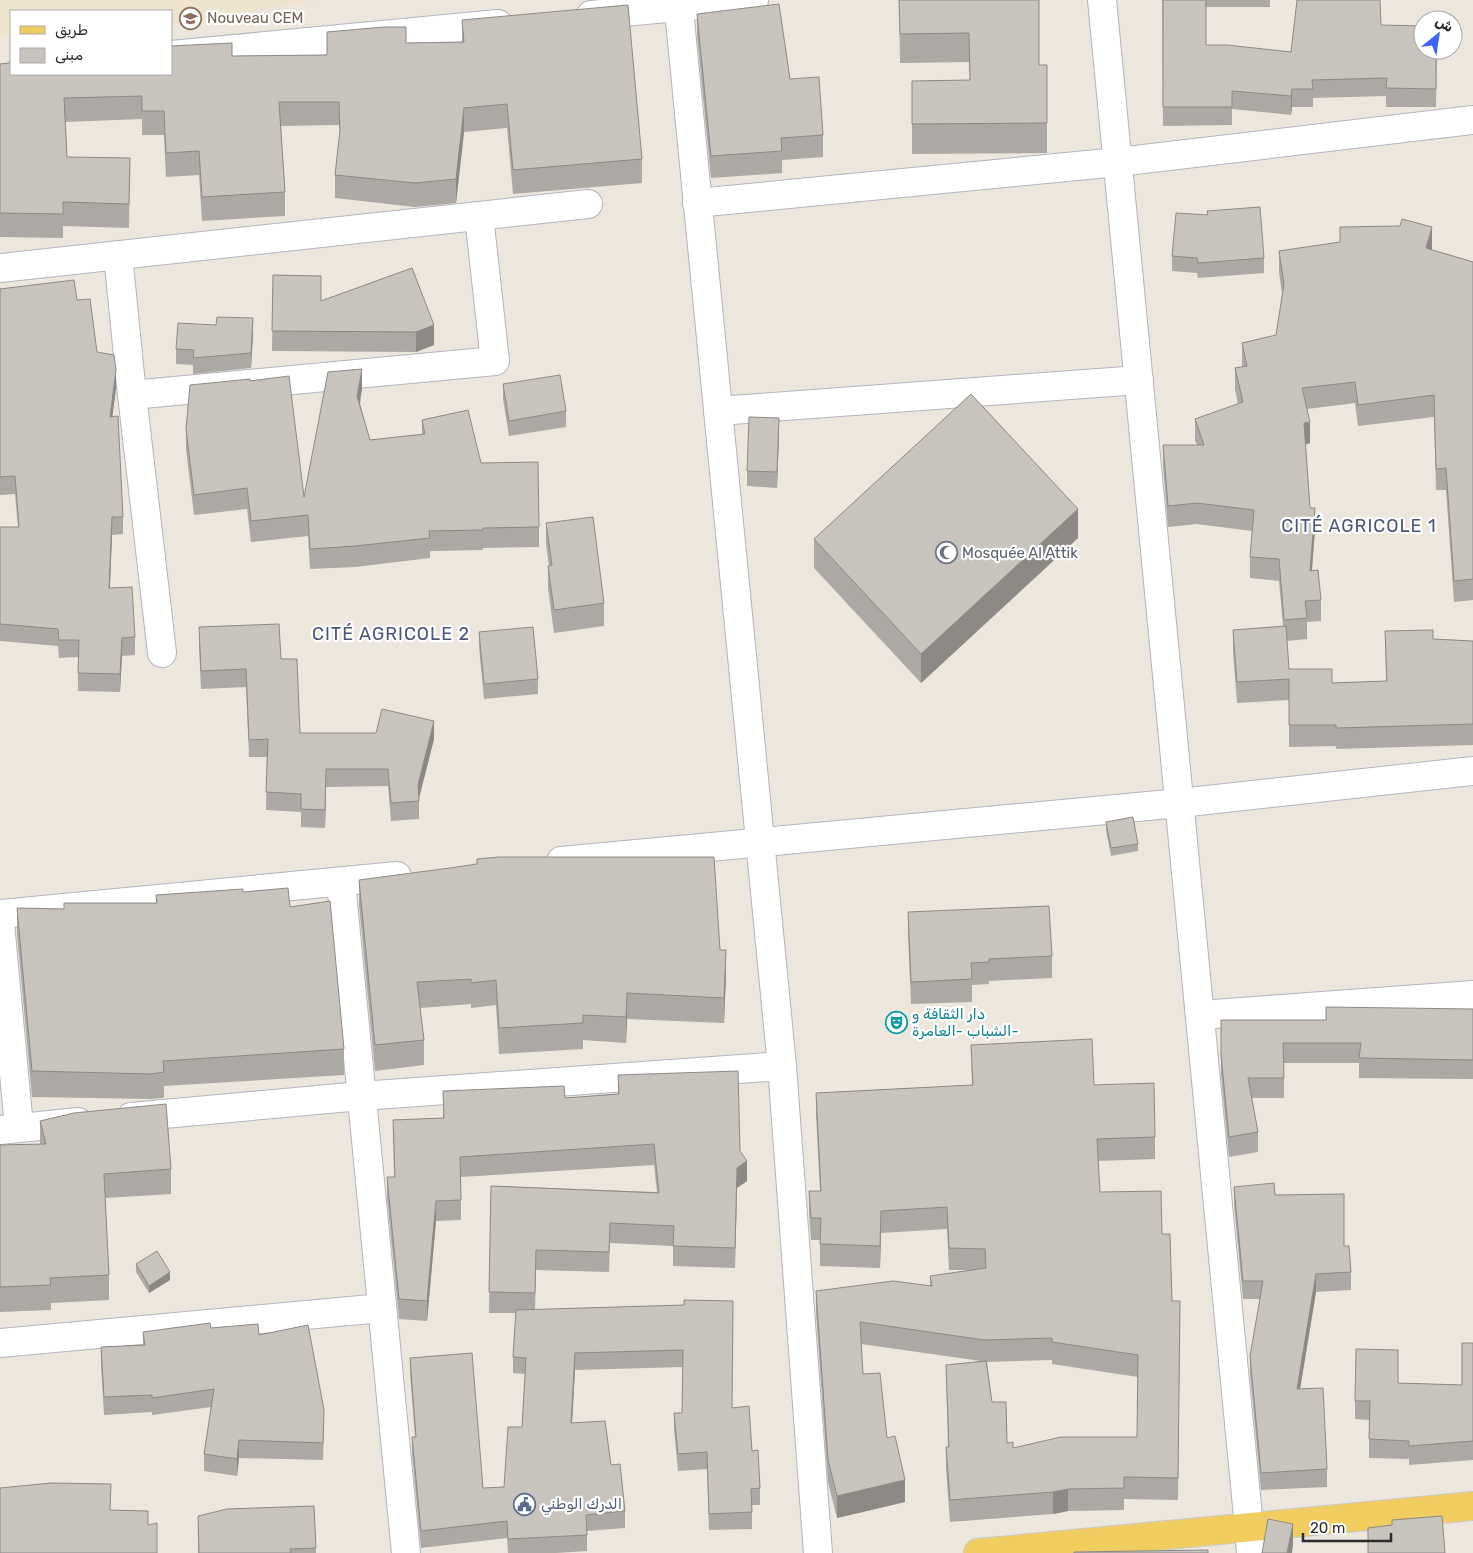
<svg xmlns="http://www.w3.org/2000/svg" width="1473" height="1553" viewBox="0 0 1473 1553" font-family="Rubik,Vazirmatn,sans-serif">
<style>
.education{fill:#eee3cd}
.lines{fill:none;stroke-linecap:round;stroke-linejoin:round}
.minor-casing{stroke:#b1b4bf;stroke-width:30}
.major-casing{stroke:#c8c8c8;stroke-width:30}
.minor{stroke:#fff;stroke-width:28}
.major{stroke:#f1cc5e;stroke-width:28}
.wall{fill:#aca8a3;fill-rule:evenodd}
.shaded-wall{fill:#8c8884}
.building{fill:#c8c3bd;stroke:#8c8884}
.labels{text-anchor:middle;stroke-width:4.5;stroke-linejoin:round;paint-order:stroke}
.education-label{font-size:15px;fill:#785e54;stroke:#fff;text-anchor:start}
.worship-label{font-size:15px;fill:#5b616d;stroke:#fff;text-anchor:start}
.culture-label{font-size:15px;fill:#0d838f;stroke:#fff;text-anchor:start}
.service-label{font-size:15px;fill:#4e5e75;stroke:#fff;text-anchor:start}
.quarter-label{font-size:18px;letter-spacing:1px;fill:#4b557c;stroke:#fff}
</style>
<rect width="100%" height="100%" fill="#ede6dd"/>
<polygon class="education" points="0,0 316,0 171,25 171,11 11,11 11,37 0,37"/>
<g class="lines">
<defs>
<g id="minor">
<polyline points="678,0 782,1066 818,1553"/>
<polyline points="1102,0 1249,1527 1251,1553"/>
<polyline points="591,15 754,0"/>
<polyline points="171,55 498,24"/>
<polyline points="697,203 1118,162 1473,120"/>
<polyline points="118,255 132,395 162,653"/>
<polyline points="0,268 588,204"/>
<polyline points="132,395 495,361 479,216"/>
<polyline points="718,411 1139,380"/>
<polyline points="561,861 1180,803 1473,771"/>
<polyline points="341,882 406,1553"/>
<polyline points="0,914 397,876"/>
<polyline points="0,923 19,1127"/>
<polyline points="1200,1015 1473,995"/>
<polyline points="131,1117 361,1096 782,1066"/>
<polyline points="0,1130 78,1122"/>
<polyline points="0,1343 382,1308"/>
</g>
<polyline id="major" points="978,1553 1473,1506"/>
</defs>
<use href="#minor" class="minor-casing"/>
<use href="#major" class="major-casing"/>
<use href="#minor" class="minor"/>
<use href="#major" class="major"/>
</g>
<g class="wall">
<polygon points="899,0 1039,65 1047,123 1047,153 912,154 912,81 970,80 969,62 900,63"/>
<polygon points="1162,0 1270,0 1270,7 1206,7 1206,45 1291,52 1381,25 1423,50 1437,50 1436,107 1386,107 1386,96 1313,98 1313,107 1292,107 1291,115 1232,109 1232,125 1163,126"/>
<polygon points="697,14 823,135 823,157 782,160 782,173 711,178 697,36"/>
<polygon points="462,20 642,159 642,183 513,194 507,128 464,132 456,203 415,207 335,198 335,175 340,133 339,125 281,126 285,192 285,216 202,221 199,175 166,177 164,135 142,135 142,119 65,122 67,157 130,158 129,228 63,226 63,238 0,237 0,64 232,56 327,55 406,43 462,42"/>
<polygon points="1340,227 1432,249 1432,250 1473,262 1473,600 1454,602 1446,490 1436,490 1434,417 1358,426 1355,403 1307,409 1310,443 1305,444 1310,508 1315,529 1312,571 1321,600 1321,621 1307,622 1307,639 1287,641 1289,669 1332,683 1386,681 1385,631 1433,639 1473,641 1473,745 1336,749 1336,746 1289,747 1289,700 1237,703 1233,652 1233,630 1283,626 1279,581 1250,578 1250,557 1252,531 1197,524 1168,527 1163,466 1163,445 1197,445 1195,441 1195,419 1238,404 1235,389 1235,368 1242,367 1242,343 1276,335 1282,294 1279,272 1279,251 1340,242"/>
<polygon points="1172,256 1264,258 1264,273 1198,278 1197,273 1172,271"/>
<polygon points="412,268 434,345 416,352 272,351 273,275 321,301"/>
<polygon points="0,289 77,300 97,352 116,388 112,417 123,517 123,534 112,535 110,588 135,637 135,655 122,656 120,692 78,691 78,657 59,658 58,646 0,641 0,527 18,527 15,494 0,495"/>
<polygon points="253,334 251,368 193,374 193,365 176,364 176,349"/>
<polygon points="250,381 304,497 362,389 360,404 370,440 422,434 422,420 481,463 539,527 539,547 483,548 483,550 430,551 430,558 355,567 310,569 308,536 251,542 247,509 194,515 186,449 186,429"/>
<polygon points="503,384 566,411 566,427 509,436 503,399"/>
<polygon points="779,433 777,488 747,486 747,471"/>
<polygon points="546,523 604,603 604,626 554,633 548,588 548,566 549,566 546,545"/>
<polygon points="1078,538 921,683 814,568 814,539"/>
<polygon points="199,627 281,659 300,733 434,739 419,798 419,819 391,821 388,786 326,787 325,828 301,827 301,812 266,810 267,757 249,757 246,687 201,689 199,645"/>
<polygon points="479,632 538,679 538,694 484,699 479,647"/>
<polygon points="1106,822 1138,844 1138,851 1111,856 1106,830"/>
<polygon points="359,880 720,950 726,975 724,1023 627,1019 626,1043 583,1040 583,1049 499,1054 496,1005 471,1008 471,1004 420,1008 424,1040 424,1065 375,1071 359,905"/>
<polygon points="243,892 290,907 344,1049 344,1075 164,1086 164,1098 151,1099 32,1097 17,934 17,908 64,909 156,903 156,895"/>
<polygon points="908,912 1052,956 1052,978 989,981 989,984 972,985 972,1002 911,1004 908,935"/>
<polygon points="1473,1009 1473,1079 1359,1078 1359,1063 1284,1063 1284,1098 1252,1098 1258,1132 1258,1152 1229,1157 1221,1075 1221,1020 1326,1020"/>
<path d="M971,1045L1094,1085L1155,1137V1159L1098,1161L1100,1192L1162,1234L1172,1301H1180L1178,1500L1124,1499V1510L1068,1511L1053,1514L950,1522L946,1469V1447H948L946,1365L981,1361L861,1344L863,1374L887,1438L905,1502L837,1518L828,1482L816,1313V1291L930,1286V1276L969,1270H949L947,1229L881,1233L880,1268L820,1266V1240H811L809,1213V1191H820L816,1115V1093L972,1085ZM1052,1360V1364L1138,1377L1137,1437L1013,1448L1007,1443L992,1402L987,1362Z"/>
<polygon points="618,1075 740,1151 747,1181 737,1188 735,1268 673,1266 673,1246 610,1243 609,1272 536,1270 535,1310 684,1305 752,1451 760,1488 760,1505 752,1505 752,1529 709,1530 707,1469 678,1471 674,1430 674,1413 682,1413 683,1367 575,1370 572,1423 611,1465 625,1511 625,1528 587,1531 587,1551 556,1553 508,1553 507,1538 421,1548 412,1454 412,1437 415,1437 410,1374 410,1358 483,1488 504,1487 522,1427 525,1374 513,1373 513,1357 516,1313 489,1313 491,1186 657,1192 654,1165 461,1177 461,1220 436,1221 427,1321 399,1319 387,1197 387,1177 394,1177 393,1120 443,1118 443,1091 565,1098 618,1094"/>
<polygon points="40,1121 171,1169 171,1194 105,1198 109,1275 109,1300 51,1303 51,1310 0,1312 0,1145 40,1144"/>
<polygon points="1234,1187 1275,1195 1344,1246 1351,1272 1351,1290 1316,1292 1300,1389 1327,1469 1327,1487 1261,1490 1250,1374 1250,1356 1260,1299 1243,1299 1234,1205"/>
<polygon points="136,1264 170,1280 149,1293 136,1272"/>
<polygon points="211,1328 259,1335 324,1427 323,1460 239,1458 237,1476 204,1471 204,1454 211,1407 152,1415 152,1412 104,1415 101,1365 101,1347 143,1345 143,1332"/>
<polygon points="1473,1343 1473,1460 1409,1465 1409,1459 1369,1458 1369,1420 1355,1419 1355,1401 1398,1383 1462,1385"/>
<polygon points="314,1506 316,1553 198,1553 198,1516"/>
</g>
<g class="shaded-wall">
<polygon points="1292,89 1292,107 1291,115 1291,96"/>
<polygon points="464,108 464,132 456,203 456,179"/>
<polygon points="1432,227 1432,249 1426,269 1426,248"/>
<polygon points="253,318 253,334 251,368 251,353"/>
<polygon points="434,325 434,345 416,352 416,332"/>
<polygon points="362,369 362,389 357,416 357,396"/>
<polygon points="116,370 116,388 110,435 110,417"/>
<polygon points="779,418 779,433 777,488 777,472"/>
<polygon points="1310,422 1310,443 1304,445 1304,423"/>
<polygon points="1315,508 1315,529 1310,592 1310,571"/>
<polygon points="1078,509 1078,538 921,683 921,654"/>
<polygon points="112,517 112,535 109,606 109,588"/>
<polygon points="122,638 122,656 120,692 120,674"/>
<polygon points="434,721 434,739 418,802 418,785"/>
<polygon points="326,769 326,787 325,828 325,810"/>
<polygon points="726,950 726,975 724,1023 724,998"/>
<polygon points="627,993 627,1019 626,1043 626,1017"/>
<polygon points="747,1161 747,1181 737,1188 735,1268 737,1168"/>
<polygon points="436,1201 436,1221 427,1321 427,1301"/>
<polygon points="881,1211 881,1233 880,1268 880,1246"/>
<polygon points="170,1272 170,1280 149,1293 149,1286"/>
<polygon points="1316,1274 1316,1292 1297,1407 1297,1389"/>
<polygon points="575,1353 575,1370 571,1440 571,1423"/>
<polygon points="239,1440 239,1458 237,1476 237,1459"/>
<polygon points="905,1480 905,1502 837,1518 837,1496"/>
<polygon points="1068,1489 1068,1511 1053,1514 1053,1492"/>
<polygon points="1293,1524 1293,1545 1292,1553 1287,1553"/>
</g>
<g class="building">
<polygon points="899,0 1039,0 1039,65 1047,65 1047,123 912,124 912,81 970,80 969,33 900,34"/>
<polygon points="1163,0 1206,0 1206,45 1227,45 1291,52 1297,0 1380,0 1381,25 1423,26 1423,50 1436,50 1436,89 1386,88 1387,78 1312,80 1313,89 1292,89 1291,96 1232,91 1232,107 1163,107"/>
<polygon points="779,4 790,79 819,77 823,135 781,138 782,151 711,156 697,14"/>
<polygon points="628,5 642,159 513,170 507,104 464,108 456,179 415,183 335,175 340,130 339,102 279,102 285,192 202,197 199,151 166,153 164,111 142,111 142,96 64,98 67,157 130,158 129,204 63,202 63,214 0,213 0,64 9,63 9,62 11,62 11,74 171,74 171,46 232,43 232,56 327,55 327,32 384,27 406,27 406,43 464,42 462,20"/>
<polygon points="1260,207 1264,258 1198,263 1197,258 1172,256 1176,213 1208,215 1207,211"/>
<polygon points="1402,219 1432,227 1426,248 1473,262 1473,579 1454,581 1446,468 1436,469 1434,395 1358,405 1355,382 1302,388 1310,422 1304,423 1310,508 1315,508 1310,571 1318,570 1321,600 1305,601 1307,618 1284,620 1279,559 1250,557 1254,510 1197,503 1168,506 1163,445 1204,445 1195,419 1243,402 1235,368 1247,366 1242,343 1276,335 1284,284 1279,251 1340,242 1340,227 1400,226"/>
<polygon points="412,268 434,325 416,332 272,331 273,275 321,276 321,301"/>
<polygon points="74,280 77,300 90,299 97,352 114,355 116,370 110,417 118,416 123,517 112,517 109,588 132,587 135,637 122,638 120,674 78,673 79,640 59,640 58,629 0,624 0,527 19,527 15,476 0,477 0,289"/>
<polygon points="217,317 253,318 251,353 193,358 194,350 176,349 178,323 216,325"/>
<polygon points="362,369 357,396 370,440 425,434 422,420 468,410 481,463 538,462 539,527 483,528 483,530 429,531 430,538 355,546 310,549 308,515 251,521 247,488 194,495 186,429 190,385 250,379 250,381 289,376 304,497 328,372"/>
<polygon points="560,375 566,411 509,421 503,384"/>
<polygon points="971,394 1078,509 921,654 814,539"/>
<polygon points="749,417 779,418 777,472 747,471"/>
<polygon points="593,517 604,603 554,610 548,566 552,565 546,523"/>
<polygon points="279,624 281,659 297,659 300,733 376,733 382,709 434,721 418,785 419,801 391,803 388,769 326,769 325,810 301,809 301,794 266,792 268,739 249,740 246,669 201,671 199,627"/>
<polygon points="1286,626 1289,669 1332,669 1332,683 1387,681 1385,631 1433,630 1433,639 1473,641 1473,724 1336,728 1336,725 1289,725 1289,679 1237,682 1233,630"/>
<polygon points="533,627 538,679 484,684 479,632"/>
<polygon points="1133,817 1138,844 1111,848 1106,822"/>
<polygon points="499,857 714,857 720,950 726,950 724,998 627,993 626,1017 583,1015 583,1023 499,1028 496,980 471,983 471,979 417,982 424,1040 375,1045 359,880 450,868 477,864 477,859"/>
<polygon points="288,888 290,907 330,901 344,1049 163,1061 164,1072 151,1074 32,1071 17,908 64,909 64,903 157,903 156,895 243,889 243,892"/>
<polygon points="1049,906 1052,956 989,959 989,962 971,963 972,979 911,982 908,912"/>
<polygon points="1326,1007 1473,1009 1473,1060 1359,1058 1361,1043 1283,1043 1284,1078 1248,1078 1258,1132 1229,1137 1221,1055 1221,1020 1326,1020"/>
<polygon points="1092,1039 1094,1085 1154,1083 1155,1137 1097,1139 1100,1192 1161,1191 1162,1234 1170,1234 1172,1301 1180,1301 1178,1478 1124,1477 1124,1488 1068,1489 1053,1492 950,1500 946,1447 949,1447 946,1365 986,1361 992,1402 1006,1402 1007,1443 1013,1442 1013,1448 1061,1437 1137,1437 1138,1355 1052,1342 1052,1338 984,1340 860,1322 863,1374 880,1373 887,1438 895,1436 905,1480 837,1496 828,1460 816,1291 893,1281 932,1286 930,1276 986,1268 985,1249 949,1248 947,1207 881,1211 880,1246 820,1244 821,1218 811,1218 809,1191 821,1191 816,1093 973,1085 971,1045"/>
<polygon points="738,1071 740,1151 747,1161 737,1168 735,1248 673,1246 674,1226 610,1223 609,1252 536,1250 535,1293 489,1292 491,1186 659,1193 654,1144 460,1157 461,1200 436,1201 427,1301 399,1299 387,1177 395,1177 393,1120 444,1118 443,1091 564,1086 565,1098 619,1094 618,1075"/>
<polygon points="166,1104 171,1169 104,1174 109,1275 50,1278 51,1285 0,1287 0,1145 46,1144 40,1121 74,1113"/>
<polygon points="1274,1183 1275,1195 1344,1194 1344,1246 1349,1246 1351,1272 1316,1274 1297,1389 1323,1388 1327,1469 1261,1473 1250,1356 1263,1281 1243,1281 1234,1187"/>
<polygon points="157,1251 170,1272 149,1286 136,1264"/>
<polygon points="684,1300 733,1301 732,1408 749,1406 752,1451 758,1450 760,1488 751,1489 752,1512 709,1514 707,1452 678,1454 674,1413 682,1413 683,1350 575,1353 571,1423 605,1421 611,1465 620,1464 625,1511 586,1515 587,1535 508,1539 507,1521 421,1531 412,1437 416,1437 410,1358 472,1353 483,1488 504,1487 508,1427 522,1427 526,1358 513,1357 516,1310 684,1305"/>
<polygon points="210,1323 211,1328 258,1324 259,1335 308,1325 324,1410 323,1443 239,1440 237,1459 204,1454 214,1389 152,1398 152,1395 104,1397 101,1347 145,1345 143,1332"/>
<polygon points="1462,1343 1473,1343 1473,1441 1409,1446 1409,1441 1369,1439 1370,1401 1355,1401 1356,1349 1398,1350 1398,1383 1462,1385"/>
<polygon points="51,1483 111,1484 110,1510 148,1511 148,1525 157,1523 157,1553 0,1553 0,1488"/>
<polygon points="314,1506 316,1548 290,1549 291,1553 199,1553 198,1516 227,1509"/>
<polygon points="1442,1516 1445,1553 1368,1553 1368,1528 1392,1525 1392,1520"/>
<polygon points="1268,1519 1293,1524 1287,1553 1262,1553"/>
<polygon points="1208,1550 1208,1553 1074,1553 1074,1552"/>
</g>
<defs>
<symbol id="school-ring" viewBox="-11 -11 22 22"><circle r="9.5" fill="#fff" stroke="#8d6e63" stroke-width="1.5"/><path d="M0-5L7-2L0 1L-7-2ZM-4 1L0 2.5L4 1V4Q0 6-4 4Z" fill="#8d6e63"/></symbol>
<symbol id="mosque-ring" viewBox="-11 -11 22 22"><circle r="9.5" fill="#fff" stroke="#6b7280" stroke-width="1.5"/><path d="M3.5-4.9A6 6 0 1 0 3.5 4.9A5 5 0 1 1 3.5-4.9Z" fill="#6b7280"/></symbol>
<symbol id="theatre-ring" viewBox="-11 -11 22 22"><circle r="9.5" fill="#fff" stroke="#0f9aa8" stroke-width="1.5"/><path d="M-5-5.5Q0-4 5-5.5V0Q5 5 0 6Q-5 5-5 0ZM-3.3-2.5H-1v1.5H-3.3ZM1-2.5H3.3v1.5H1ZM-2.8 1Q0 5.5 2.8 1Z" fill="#0f9aa8"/></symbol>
<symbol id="civic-ring" viewBox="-11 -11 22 22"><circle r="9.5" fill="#fff" stroke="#5c6f8a" stroke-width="1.5"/><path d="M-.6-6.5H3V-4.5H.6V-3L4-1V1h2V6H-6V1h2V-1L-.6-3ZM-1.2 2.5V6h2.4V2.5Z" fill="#5c6f8a"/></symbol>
</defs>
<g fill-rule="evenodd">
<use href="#school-ring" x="178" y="6" width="25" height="25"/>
<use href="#mosque-ring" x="934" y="540" width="25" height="25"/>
<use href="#theatre-ring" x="884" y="1010" width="25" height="25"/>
<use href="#civic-ring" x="512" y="1492" width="25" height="25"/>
</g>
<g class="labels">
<g class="education-label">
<text x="207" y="23">Nouveau CEM</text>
</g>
<g class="worship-label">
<text x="962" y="558">Mosquée Al Attik</text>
</g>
<g class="culture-label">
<text x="912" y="1019">دار الثقافة و<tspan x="912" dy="17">الشباب -العامرة-</tspan></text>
</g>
<g class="service-label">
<text x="541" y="1509">الدرك الوطني</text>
</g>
<g class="quarter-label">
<text x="1359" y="532">CITÉ AGRICOLE 1</text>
<text x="391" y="640">CITÉ AGRICOLE 2</text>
</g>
</g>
<rect x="10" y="10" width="162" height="65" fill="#ffffff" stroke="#aaaaaa"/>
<rect x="20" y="26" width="25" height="8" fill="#f1cc5e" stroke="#aaaaaa"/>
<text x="55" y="35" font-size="15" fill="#2b2b2b">طريق</text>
<rect x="20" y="48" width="25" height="15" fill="#c8c3bd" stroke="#aaaaaa"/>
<text x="55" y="60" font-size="15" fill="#2b2b2b">مبنى</text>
<g transform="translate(1438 35) rotate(30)"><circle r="24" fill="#ffffff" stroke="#aaaaaa"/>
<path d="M0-4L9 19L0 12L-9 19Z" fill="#3d64fa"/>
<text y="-8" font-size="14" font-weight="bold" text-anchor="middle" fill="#2b2b2b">ش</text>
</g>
<path d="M1303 1533v8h88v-8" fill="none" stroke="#2b2b2b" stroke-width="2.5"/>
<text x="1310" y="1533" font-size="15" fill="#2b2b2b" stroke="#ffffff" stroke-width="4" paint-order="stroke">20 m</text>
</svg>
